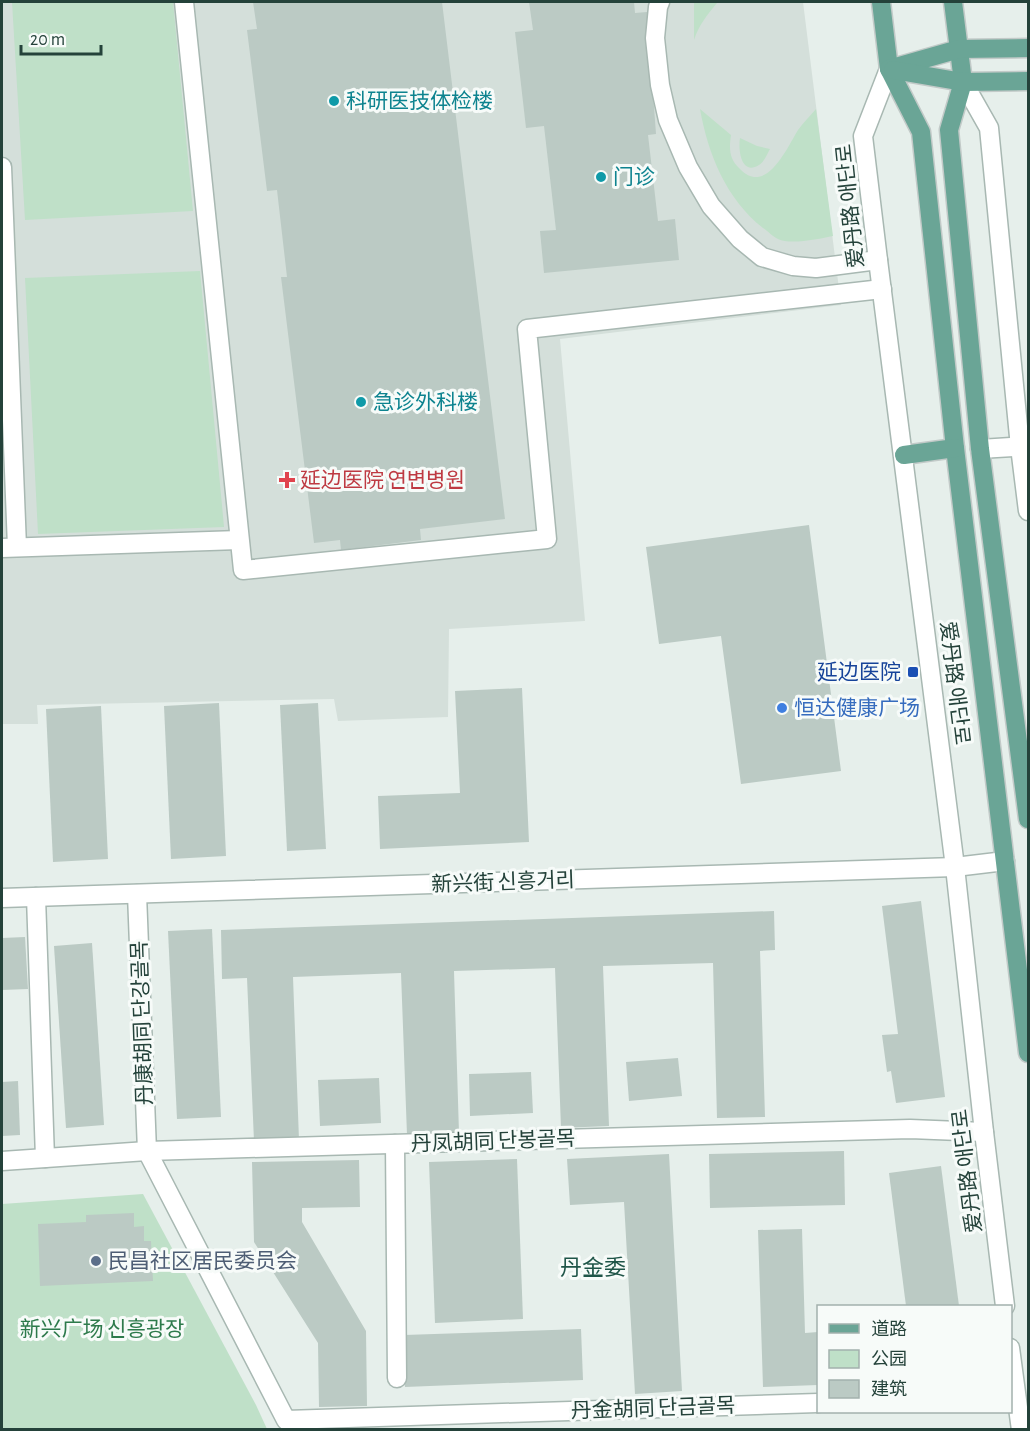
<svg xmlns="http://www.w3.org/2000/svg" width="1030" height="1431" viewBox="0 0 1030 1431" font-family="'Alegreya Sans','Noto Sans SC','Noto Sans KR',sans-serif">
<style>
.built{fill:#d4dfda}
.green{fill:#bfe0c8}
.building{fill:#bbcac4}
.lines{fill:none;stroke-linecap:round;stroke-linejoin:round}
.minor-casing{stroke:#a8b8b2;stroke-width:21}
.major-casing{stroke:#c2cac8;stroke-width:21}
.minor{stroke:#fff;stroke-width:18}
.major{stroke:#6aa596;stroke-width:18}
.culture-dot{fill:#0f9aa8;stroke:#f7fbf9;stroke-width:2}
.health-dot{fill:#e0444e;stroke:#f7fbf9;stroke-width:2}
.transit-dot{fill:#1a4fb4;stroke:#f7fbf9;stroke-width:2}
.shop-dot{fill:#3f7fe0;stroke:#f7fbf9;stroke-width:2}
.service-dot{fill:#5c6f8a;stroke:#f7fbf9;stroke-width:2}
.labels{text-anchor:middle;stroke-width:6;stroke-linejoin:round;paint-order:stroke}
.culture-label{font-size:21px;fill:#0d838f;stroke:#f7fbf9;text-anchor:start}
.street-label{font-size:21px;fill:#24423a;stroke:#f7fbf9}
.health-label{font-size:21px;fill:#be3a42;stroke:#f7fbf9;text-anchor:start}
.transit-label{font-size:21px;fill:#164399;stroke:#f7fbf9;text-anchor:end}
.shop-label{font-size:21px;fill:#366cbe;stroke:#f7fbf9;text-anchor:start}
.service-label{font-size:21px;fill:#4e5e75;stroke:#f7fbf9;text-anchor:start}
.park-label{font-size:21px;fill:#2d7a4b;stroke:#f7fbf9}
.neighbourhood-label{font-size:22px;fill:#1f5548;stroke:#f7fbf9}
</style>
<rect width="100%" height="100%" fill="#e6efeb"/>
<polygon class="built" points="2,2 803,2 841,305 560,339 585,621 449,629 448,717 338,721 334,699 37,705 38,724 2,724"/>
<g class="green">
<polygon points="12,2 173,2 193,211 25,220"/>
<path d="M694,2H716L717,3C707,15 699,25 694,40Z"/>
<path d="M700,109L731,135C729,149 729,159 740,169C766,196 787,148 798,130C803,123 810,116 816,109L833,236C819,239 790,245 778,239C773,237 768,231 763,228C726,199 708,154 700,109Z"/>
<path d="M740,138L757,146L770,149C767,154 765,161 759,165C741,176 738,150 740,138Z"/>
<polygon points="200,271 224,527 38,534 25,278"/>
<polygon points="143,1194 256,1405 267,1429 2,1430 2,1204"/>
</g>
<g class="building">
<polygon points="253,2 442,2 505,519 420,529 421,540 341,550 340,540 314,543 281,277 287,277 277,190 267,191 247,30 257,29"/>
<polygon points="529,2 634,2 635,13 647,12 656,134 648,135 658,221 675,219 679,260 544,273 540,231 556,230 544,126 526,128 515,32 533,30"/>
<polygon points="809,525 841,771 741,784 721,636 659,644 646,547"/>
<polygon points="522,688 529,842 380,849 378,796 460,793 455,691"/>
<polygon points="219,703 226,856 171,859 164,706"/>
<polygon points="318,703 326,849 287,851 280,705"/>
<polygon points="101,706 108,859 53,862 46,709"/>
<polygon points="921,901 945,1097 896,1103 891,1071 887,1072 882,1035 898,1034 882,906"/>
<polygon points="774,911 775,950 760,951 765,1117 717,1118 713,963 603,966 609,1126 561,1128 555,968 454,971 459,1133 407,1135 401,973 293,977 299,1140 254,1141 247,978 222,979 221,930"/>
<polygon points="212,929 221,1117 177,1119 168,931"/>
<polygon points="25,937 28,989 2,990 2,938"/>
<polygon points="92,943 104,1125 66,1128 54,946"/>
<polygon points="678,1058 682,1096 629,1101 626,1062"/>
<polygon points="531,1072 533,1113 470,1116 469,1074"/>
<polygon points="379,1078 381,1123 320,1126 318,1080"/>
<polygon points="18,1081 20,1135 2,1136 2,1082"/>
<polygon points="844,1151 845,1205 710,1208 709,1154"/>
<polygon points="669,1154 682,1391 635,1394 624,1202 570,1205 567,1159"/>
<polygon points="517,1159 523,1319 435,1323 429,1162"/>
<polygon points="359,1160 360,1207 302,1208 302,1222 366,1331 367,1406 319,1407 318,1343 254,1242 252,1162"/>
<polygon points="941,1166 959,1306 906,1306 889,1173"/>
<polygon points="134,1213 134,1227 144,1226 144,1241 151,1241 153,1281 40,1286 38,1224 86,1222 86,1215"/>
<polygon points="802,1229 805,1333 818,1332 818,1385 763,1387 758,1230"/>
<polygon points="581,1329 583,1380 405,1387 404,1335"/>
</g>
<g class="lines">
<defs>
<g id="minor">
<polyline points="184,2 243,570 547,539 527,329 882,289"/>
<polyline points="660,2 658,7 655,38 660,85 668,120 688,167 711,206 740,239 762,257 793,266 816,268 878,260"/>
<polyline points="889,69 863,136 878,260 955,867 984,1132 1005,1306"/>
<polyline points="963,82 989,128 1020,447 1028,511"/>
<polyline points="2,167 17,547"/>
<polyline points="980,449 1028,446"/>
<polyline points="2,548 239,540"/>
<polyline points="137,894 147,1151 286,1420 818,1403"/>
<polyline points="36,897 45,1158"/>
<polyline points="2,898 955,867 1005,861"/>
<polyline points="395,1144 397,1378"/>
<polyline points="2,1161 147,1151 910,1129 984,1132"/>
<polyline points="1010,1348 1021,1430"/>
</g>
<g id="major">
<polyline points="881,2 889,69 921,132 955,448 1028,1053"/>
<polyline points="953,2 963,82 949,130 980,449 1028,819"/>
<polyline points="889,69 959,49 1028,48"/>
<polyline points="893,70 963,82 1028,81"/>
<polyline points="904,455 955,448"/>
</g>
</defs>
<use href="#minor" class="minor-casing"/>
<use href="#major" class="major-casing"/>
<use href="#minor" class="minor"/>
<use href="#major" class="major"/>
</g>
<g class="culture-dot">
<circle cx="334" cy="101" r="6"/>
<circle cx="601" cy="177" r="6"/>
<circle cx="361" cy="402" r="6"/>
</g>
<path class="health-dot" d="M284 471h6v6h6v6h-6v6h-6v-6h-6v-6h6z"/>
<rect class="transit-dot" x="907" y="666" width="12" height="12" rx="3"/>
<circle class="shop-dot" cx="782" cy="708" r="6"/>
<circle class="service-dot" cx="96" cy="1261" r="6"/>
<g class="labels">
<g class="culture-label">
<text x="346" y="108">科研医技体检楼</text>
<text x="613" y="184">门诊</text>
<text x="373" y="409">急诊外科楼</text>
</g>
<g class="street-label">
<text transform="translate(850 206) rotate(-96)" y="7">爱丹路 애단로</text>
<text transform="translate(955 683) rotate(83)" y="7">爱丹路 애단로</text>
<text transform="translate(503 882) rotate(-2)" y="7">新兴街 신흥거리</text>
<text transform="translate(142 1023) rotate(-92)" y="7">丹康胡同 단강골목</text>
<text transform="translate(493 1141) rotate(-2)" y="7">丹凤胡同 단봉골목</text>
<text transform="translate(967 1171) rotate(-97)" y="7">爱丹路 애단로</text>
<text transform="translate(653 1408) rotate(-2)" y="7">丹金胡同 단금골목</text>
</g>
<g class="health-label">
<text x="300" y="487">延边医院 연변병원</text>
</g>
<g class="transit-label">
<text x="901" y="679">延边医院</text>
</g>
<g class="shop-label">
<text x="794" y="715">恒达健康广场</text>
</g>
<g class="service-label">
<text x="108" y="1268">民昌社区居民委员会</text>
</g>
<g class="park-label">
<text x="102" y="1336">新兴广场 신흥광장</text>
</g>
<g class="neighbourhood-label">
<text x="593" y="1275">丹金委</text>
</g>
</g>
<rect width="1030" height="1431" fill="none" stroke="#24423a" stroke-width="6"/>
<rect x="817" y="1305" width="195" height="108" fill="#f7fbf9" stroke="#a3b1ad" stroke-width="1.5"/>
<rect x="829" y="1324" width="30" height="9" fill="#6aa596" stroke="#a3b1ad" stroke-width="1.5"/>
<text x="871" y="1335" font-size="18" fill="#24423a">道路</text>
<rect x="829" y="1350" width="30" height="18" fill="#bfe0c8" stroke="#a3b1ad" stroke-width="1.5"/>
<text x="871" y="1365" font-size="18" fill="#24423a">公园</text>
<rect x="829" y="1380" width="30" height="18" fill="#bbcac4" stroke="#a3b1ad" stroke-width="1.5"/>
<text x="871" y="1395" font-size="18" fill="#24423a">建筑</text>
<path d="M21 45v9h80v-9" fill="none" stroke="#24423a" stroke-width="3"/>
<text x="30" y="45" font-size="18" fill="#24423a" stroke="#f7fbf9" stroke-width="4.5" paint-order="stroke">20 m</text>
</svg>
